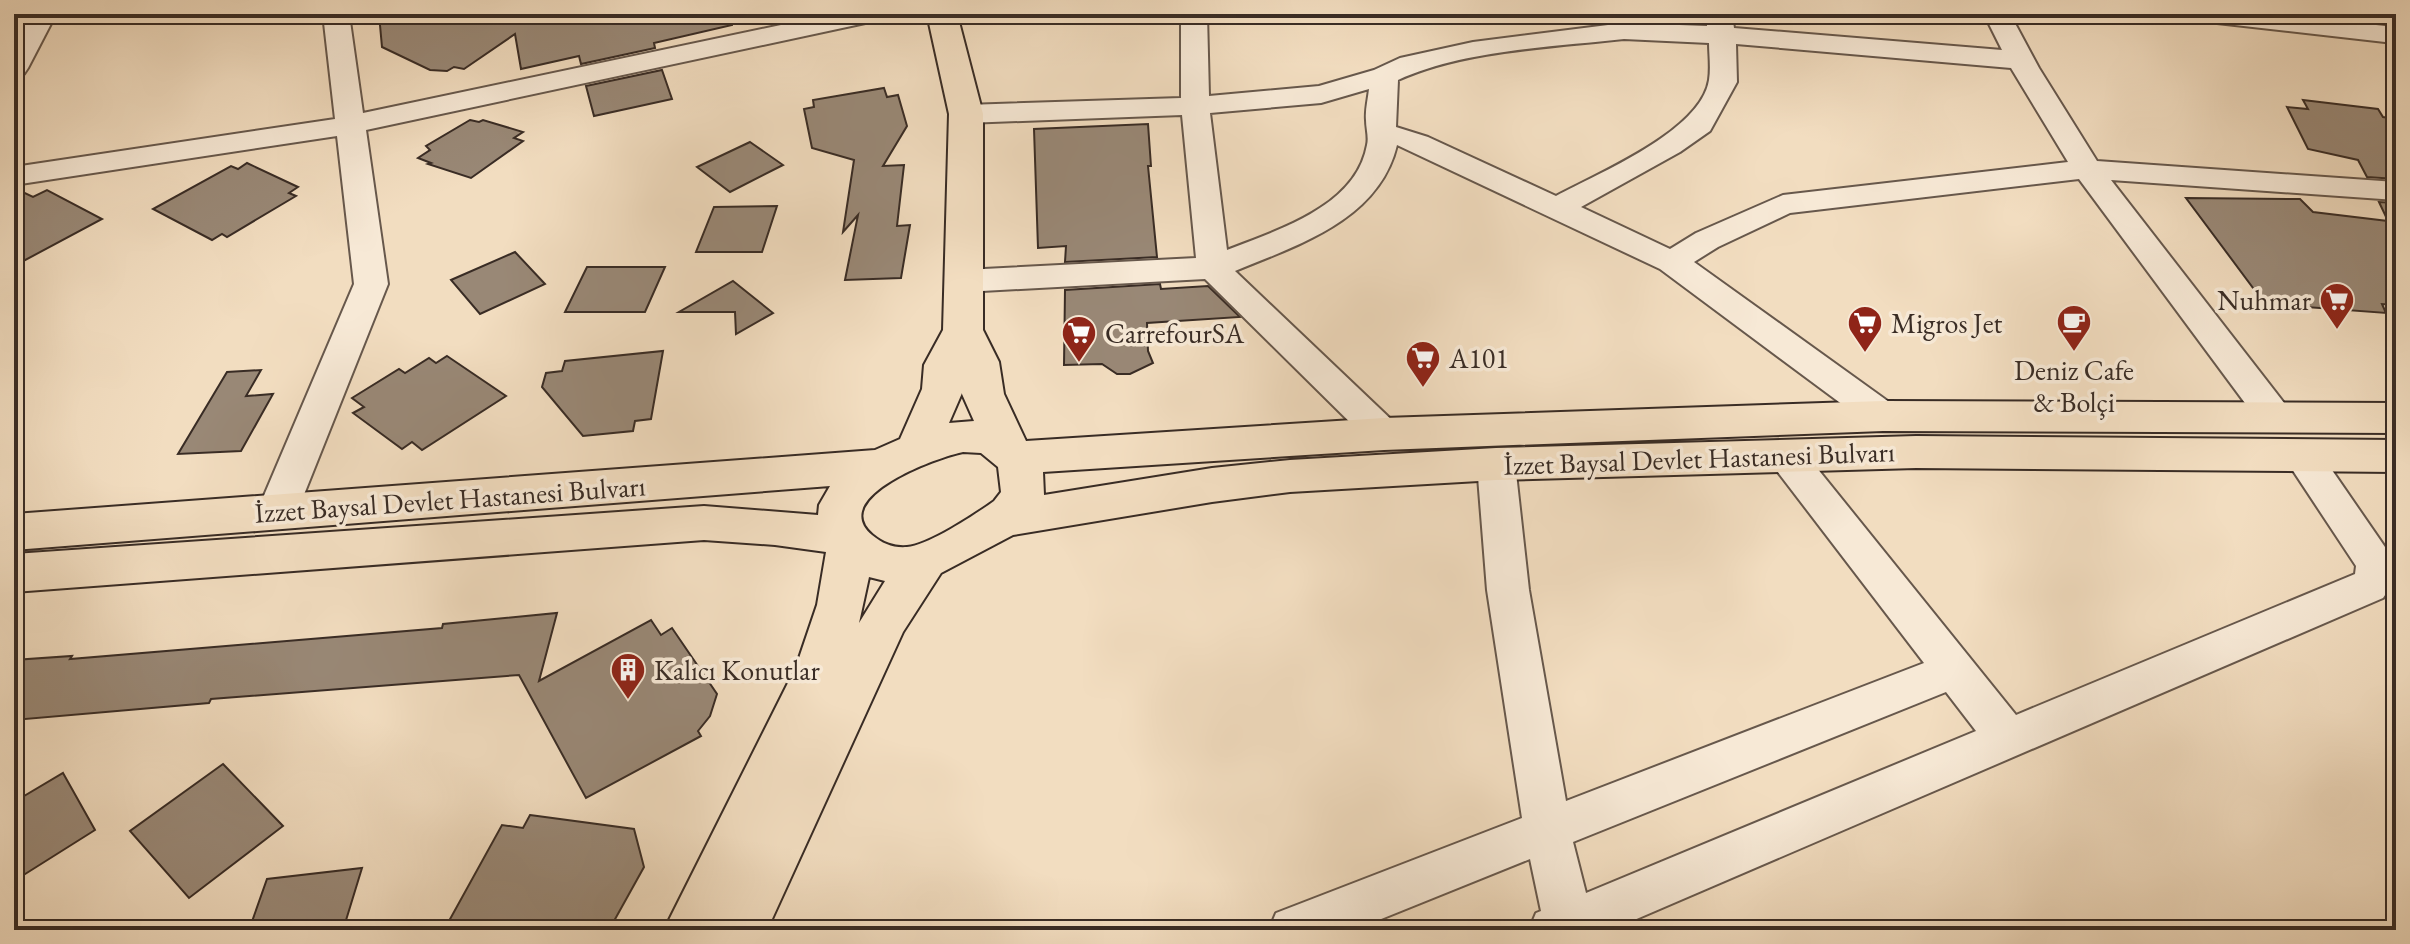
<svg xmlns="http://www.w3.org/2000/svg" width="2410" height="944" viewBox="0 0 2410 944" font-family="'EB Garamond',serif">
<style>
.building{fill:#998876;stroke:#392c25;stroke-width:2}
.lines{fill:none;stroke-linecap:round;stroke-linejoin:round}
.minor-casing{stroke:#67584c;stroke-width:4}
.primary-casing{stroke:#392c25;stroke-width:4}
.minor{fill:#f7e9d6;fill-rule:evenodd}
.primary{fill:#f2ddc0;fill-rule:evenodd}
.labels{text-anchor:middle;stroke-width:7;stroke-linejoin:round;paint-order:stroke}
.poi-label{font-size:28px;fill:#392c25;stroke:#f7e9d6;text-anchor:start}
.street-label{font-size:28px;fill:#392c25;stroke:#f7e9d6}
</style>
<rect width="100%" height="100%" fill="#f2ddc0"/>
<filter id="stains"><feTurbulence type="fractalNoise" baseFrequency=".0025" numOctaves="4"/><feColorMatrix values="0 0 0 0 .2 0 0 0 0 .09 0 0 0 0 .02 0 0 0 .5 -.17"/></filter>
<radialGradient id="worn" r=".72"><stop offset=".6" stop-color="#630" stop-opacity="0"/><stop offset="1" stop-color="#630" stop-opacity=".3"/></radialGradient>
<g class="building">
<polygon points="379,14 731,14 732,25 654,43 655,48 581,64 579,56 521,69 515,34 464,69 454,67 447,71 430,70 382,47"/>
<polygon points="662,70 672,99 594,116 586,86"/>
<polygon points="884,88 887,97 898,95 907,126 883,166 904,165 897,226 910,225 901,278 845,280 858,215 843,232 854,160 812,148 804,109 814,107 813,100"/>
<polygon points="2303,100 2378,109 2383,117 2396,119 2396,179 2367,177 2358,160 2308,149 2287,107 2308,109"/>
<polygon points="470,120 479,122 483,120 523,132 514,138 523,141 471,178 428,164 431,163 418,158 430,150 426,146"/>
<polygon points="1148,124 1151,166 1148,166 1157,257 1065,262 1066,246 1038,248 1034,129"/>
<polygon points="750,142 783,165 730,192 697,167"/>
<polygon points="247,163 298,187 289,193 296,196 227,237 222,234 212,240 153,209 231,166 238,169"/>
<polygon points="14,188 33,197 47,190 102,219 14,266"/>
<polygon points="2186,198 2300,199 2313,212 2388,221 2379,202 2396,203 2396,305 2382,304 2386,313 2265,304"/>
<polygon points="777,206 762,252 696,252 714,207"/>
<polygon points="515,252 545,284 480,314 451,280"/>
<polygon points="587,267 665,267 645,312 565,312"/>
<polygon points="733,281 773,313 736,334 735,312 679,312"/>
<polygon points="1160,284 1161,289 1208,286 1240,317 1147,323 1148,351 1153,363 1130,374 1117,374 1102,364 1064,365 1065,290"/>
<polygon points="663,351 651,419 635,421 633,431 583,436 542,387 546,373 562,371 565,361"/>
<polygon points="447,356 506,396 422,450 412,442 402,449 353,413 364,407 352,398 399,369 405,373 429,358 436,363"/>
<polygon points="261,370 246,396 273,394 241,451 178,454 227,372"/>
<polygon points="557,613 539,681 651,620 661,635 672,628 717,694 710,716 698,731 701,736 586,798 519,675 211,699 209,703 14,720 14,660 72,656 70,659 442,628 443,624"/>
<polygon points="223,764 283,826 189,898 130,831"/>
<polygon points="63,773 95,830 14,881 14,802"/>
<polygon points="530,815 634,829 644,867 609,930 444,930 502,825 523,828"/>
<polygon points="362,868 343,930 249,930 267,879"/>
</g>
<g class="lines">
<defs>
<g id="minor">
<polygon points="30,14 56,14 28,68 24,74 14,76 14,43"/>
<polygon points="323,14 349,14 363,113 833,14 883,14 879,20 870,22 366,130 388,284 297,512 291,523 277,527 263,523 257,512 354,284 337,136 14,185 14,167 335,119"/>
<path d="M1181,14H1207L1209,96L1319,86L1374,70L1400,58L1473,42L1624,23L1707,26L1706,14H1732L1734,28L2002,50L1984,14H2010L2039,68L2097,161L2396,182V200L2111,180L2288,408L2293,417L2288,426L2275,430L2262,426L2079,179L1790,213L1718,247L1694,262L1896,407L1901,416L1896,425L1883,429L1870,425L1660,269L1397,145C1379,220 1298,245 1235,271L1397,425L1403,434L1397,443L1384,447L1371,443L1205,279L964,292L952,289L947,281L952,273L964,270L1196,258L1182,115L966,123L956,120L952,114L956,108L966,105L1181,98ZM1624,39L1709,43C1709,54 1711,68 1709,80C1701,131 1599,173 1556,196L1428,137L1396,127L1398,80C1463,50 1553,47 1624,39ZM1736,44L2011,68L2068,162L1783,195L1696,233L1670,249L1581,207L1680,152L1710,131L1737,82ZM1369,89C1368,99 1365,110 1366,120C1366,129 1369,137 1367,145C1356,207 1277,230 1227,250L1210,113L1321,103Z"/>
<polygon points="2195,14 2278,14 2385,26 2394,28 2396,37 2385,42 2208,22 2199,20"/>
<path d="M2301,440L2314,444L2396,563V579L2383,598L1611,930H1529L1536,913L1541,911L1530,859L1354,930H1269L1276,913L1522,818L1487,590L1477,464L1483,454L1496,450L1509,454L1515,464L1529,590L1566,801L1924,663L1774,467L1768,457L1774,447L1787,443L1800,447L2016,715L2355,574L2356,566L2282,454L2288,444ZM1946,692L1976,731L1586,893L1573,842Z"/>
</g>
<path id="primary" d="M927,14H957L983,114V330L999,362L1004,394L1026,441L1384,418L1883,401L2396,403V433L1883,431L1384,450L1043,472L1044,495L1212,468L1290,460L1496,448L1916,436L2396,440V472L1916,468L1496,480L1290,492L1212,502L1013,535L941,573L903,632L767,930H664L796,667L817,605L826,552L775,545L704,540L14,592V554L704,506L818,515L819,505L830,486L14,550V514L875,450L900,439L922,389L924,365L943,330L949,114ZM962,394L974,421L949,423L962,393ZM963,452L981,453L998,467L1001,492L994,501C976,514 929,545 907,547C893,548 883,544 872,535C827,497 938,457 963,452ZM869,577L885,581L859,623Z"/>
</defs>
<use href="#minor" class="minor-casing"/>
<use href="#primary" class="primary-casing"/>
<use href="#minor" class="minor"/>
<use href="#primary" class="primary"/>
</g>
<defs>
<symbol id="supermarket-pin" viewBox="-11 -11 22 30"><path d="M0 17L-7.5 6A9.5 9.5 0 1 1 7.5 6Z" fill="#8f2418" stroke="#f7e9d6"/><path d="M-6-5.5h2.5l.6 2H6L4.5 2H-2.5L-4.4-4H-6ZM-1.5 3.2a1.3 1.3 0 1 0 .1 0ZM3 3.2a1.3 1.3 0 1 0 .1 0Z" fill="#fff"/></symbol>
<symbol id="cafe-pin" viewBox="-11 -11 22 30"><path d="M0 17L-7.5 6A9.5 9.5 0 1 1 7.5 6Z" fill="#8f2418" stroke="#f7e9d6"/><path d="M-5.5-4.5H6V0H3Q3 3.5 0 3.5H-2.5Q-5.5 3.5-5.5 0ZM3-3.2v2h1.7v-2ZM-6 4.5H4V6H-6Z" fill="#fff"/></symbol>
<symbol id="building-pin" viewBox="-11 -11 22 30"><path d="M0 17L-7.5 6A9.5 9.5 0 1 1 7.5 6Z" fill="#8f2418" stroke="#f7e9d6"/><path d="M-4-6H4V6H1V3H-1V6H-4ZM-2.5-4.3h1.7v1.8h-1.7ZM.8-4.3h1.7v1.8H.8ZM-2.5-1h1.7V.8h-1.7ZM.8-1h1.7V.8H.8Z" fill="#fff"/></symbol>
</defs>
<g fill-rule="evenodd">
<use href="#supermarket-pin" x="2317" y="280" width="40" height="54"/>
<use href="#cafe-pin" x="2054" y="302" width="40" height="54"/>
<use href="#supermarket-pin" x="1845" y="303" width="40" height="54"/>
<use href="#supermarket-pin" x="1059" y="313" width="40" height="54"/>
<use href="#supermarket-pin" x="1403" y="338" width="40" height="54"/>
<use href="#building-pin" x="608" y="650" width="40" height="54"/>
</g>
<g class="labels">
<g class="poi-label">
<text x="2311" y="310" text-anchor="end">Nuhmar</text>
<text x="1891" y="333">Migros Jet</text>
<text x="1105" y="343">CarrefourSA</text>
<text x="1449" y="368">A101</text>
<text x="2074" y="380" text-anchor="middle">Deniz Cafe<tspan x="2074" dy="32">&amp; Bolçi</tspan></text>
<text x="654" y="680">Kalıcı Konutlar</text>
</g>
<g class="street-label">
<text transform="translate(1699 458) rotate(-2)" y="10">İzzet Baysal Devlet Hastanesi Bulvarı</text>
<text transform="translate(450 499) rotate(-4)" y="10">İzzet Baysal Devlet Hastanesi Bulvarı</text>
</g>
</g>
<rect width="2410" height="944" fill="none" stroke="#f2ddc0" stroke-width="48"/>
<rect x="16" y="16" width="2378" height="912" fill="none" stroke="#392c25" stroke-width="4"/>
<rect x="24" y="24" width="2362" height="896" fill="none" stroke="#392c25" stroke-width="2"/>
<rect width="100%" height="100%" filter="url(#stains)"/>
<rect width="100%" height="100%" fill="url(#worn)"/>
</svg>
